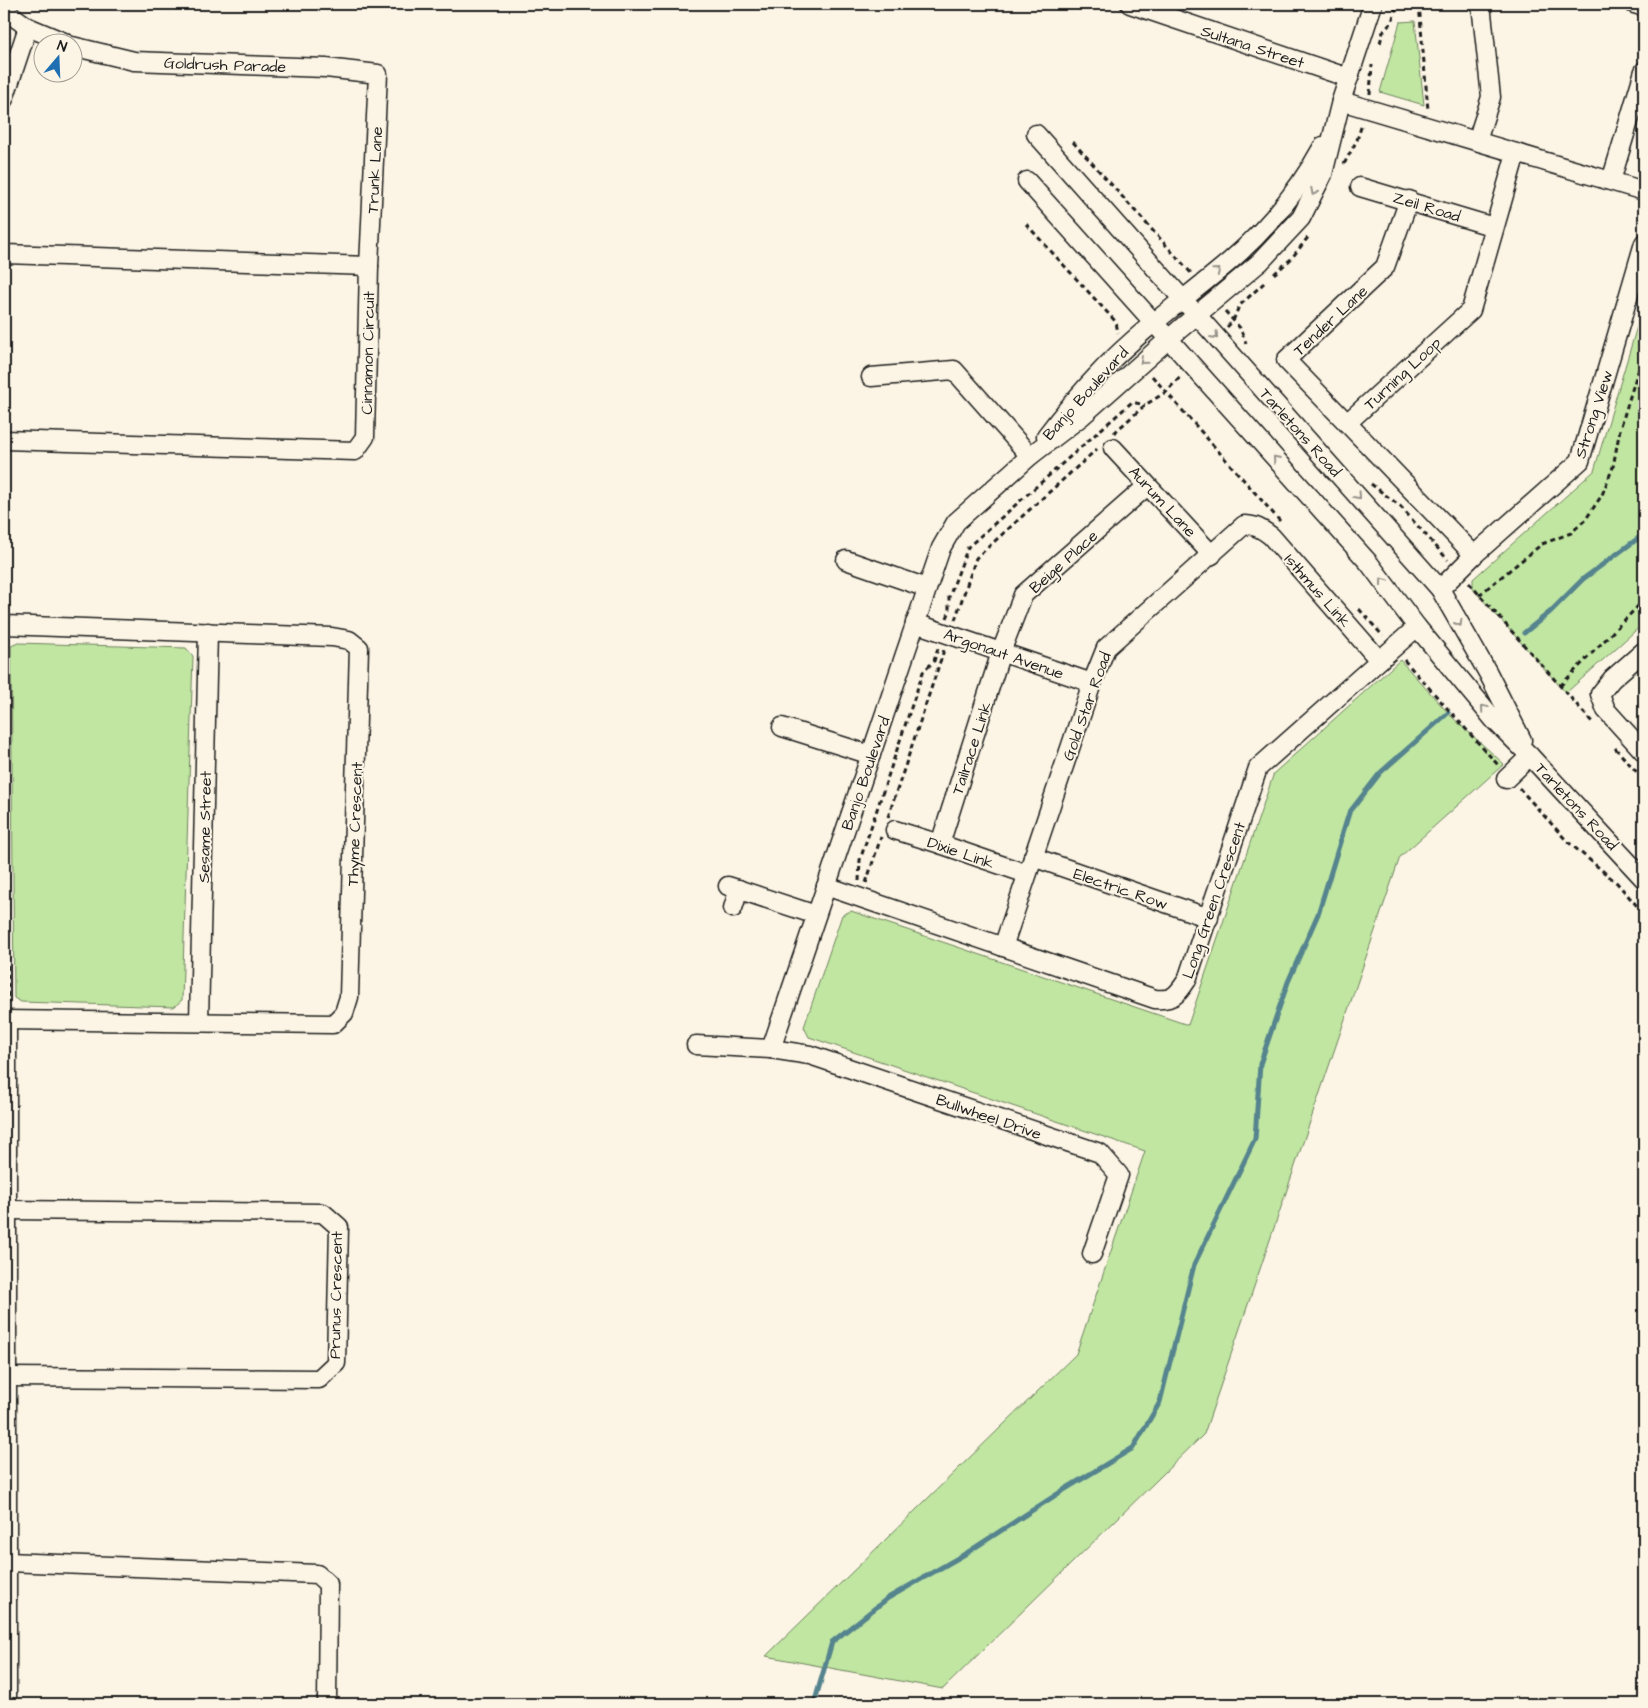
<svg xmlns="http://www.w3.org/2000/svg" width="1648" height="1708" viewBox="0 0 1648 1708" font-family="'Architects Daughter',sans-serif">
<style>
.green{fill:#c0e6a1;stroke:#6e815e}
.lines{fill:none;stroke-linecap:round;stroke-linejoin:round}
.stream{stroke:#55848e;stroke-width:5}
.minor-casing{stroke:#1c1c1c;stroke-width:21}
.path{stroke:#1c1c1c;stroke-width:3;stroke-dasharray:5 4;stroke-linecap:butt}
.minor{stroke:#fcf5e5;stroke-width:18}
.oneway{stroke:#97938b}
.labels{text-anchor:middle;stroke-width:4;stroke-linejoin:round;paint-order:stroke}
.street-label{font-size:16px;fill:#1c1c1c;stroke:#fcf5e5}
</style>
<rect width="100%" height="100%" fill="#fcf5e5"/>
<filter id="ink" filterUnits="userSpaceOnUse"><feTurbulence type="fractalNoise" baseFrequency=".02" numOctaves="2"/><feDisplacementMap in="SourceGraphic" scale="10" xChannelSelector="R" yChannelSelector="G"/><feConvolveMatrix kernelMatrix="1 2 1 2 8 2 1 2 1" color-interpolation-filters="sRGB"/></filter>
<g filter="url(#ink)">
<g class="green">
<polygon points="1415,21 1424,105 1380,92 1400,22"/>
<polygon points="1644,303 1644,623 1566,693 1473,589 1473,579 1594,471"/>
<polygon points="18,643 186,648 193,656 182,1000 174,1007 21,1002 14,998 11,646"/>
<polygon points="1400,660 1452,717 1504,764 1400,857 1204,1434 943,1689 766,1656 1076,1354 1145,1151 809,1037 804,1027 842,915 851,911 1188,1025 1274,773"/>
</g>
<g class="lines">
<g class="stream">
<polyline points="1524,633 1550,612 1583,579 1644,534"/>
<polyline points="814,1704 832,1642 888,1598 965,1554 1062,1491 1133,1448 1160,1402 1194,1265 1255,1139 1260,1064 1288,982 1318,914 1349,813 1380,773 1448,713"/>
</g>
<defs>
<g id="minor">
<polyline points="1130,4 1349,78"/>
<polyline points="1634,4 1644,7"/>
<polyline points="4,10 28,27 64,42"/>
<polyline points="72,46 134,61 326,68 378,74 369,266"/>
<polyline points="4,99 28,27"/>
<polyline points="1341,101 1644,191"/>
<polyline points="1036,134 1440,589 1488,673 1522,740"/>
<polyline points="1477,141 1491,97 1481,4"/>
<polyline points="1027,181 1369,563 1417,627 1495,721 1530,756 1644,879"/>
<polyline points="1611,181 1644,71"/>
<polyline points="1360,187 1494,227"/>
<polyline points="4,254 369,266 365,437 355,451 4,440"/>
<polyline points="871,377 954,370 1030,456"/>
<polyline points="1347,423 1286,360 1385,267 1409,200"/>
<path d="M1046,436C1064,412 1084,389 1105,367C1143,328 1189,296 1230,261C1268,228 1299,190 1323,146"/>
<polyline points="1113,448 1212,555"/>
<polyline points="1474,555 1347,423 1471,310 1516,153"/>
<polyline points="846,560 927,588"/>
<polyline points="1440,589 1474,555 1580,461 1644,243"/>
<polyline points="915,623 1092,683"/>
<polyline points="4,625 332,637 349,640 359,648 349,997 344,1013 333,1024 4,1020"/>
<polyline points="1644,651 1612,679 1600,694 1606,710 1644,752"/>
<polyline points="782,727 871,755"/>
<polyline points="1506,779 1530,756"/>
<polyline points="895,830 940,844 1027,874"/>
<polyline points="940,844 1001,652 1023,595 1147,486"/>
<polyline points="1033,857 1209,918"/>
<polyline points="728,886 816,915"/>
<path d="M826,886L1155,999C1173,1001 1178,994 1187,980L1258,768L1417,627"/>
<polyline points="733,908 739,889"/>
<path d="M1003,947L1092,683L1106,648L1244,525C1255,525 1262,529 1271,536L1379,660"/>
<polyline points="7,1020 7,1704"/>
<polyline points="199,1021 208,632"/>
<polyline points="696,1045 771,1049 941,548 956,522 1030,456 1082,416 1180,329 1260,262 1301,218 1323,174 1341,101 1373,4"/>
<polyline points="771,1049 810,1055 1100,1153 1119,1175 1092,1254"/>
<polyline points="7,1377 319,1379 336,1363 339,1227 323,1213 7,1210"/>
<polyline points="7,1562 317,1574 328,1584 327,1704"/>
</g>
</defs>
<use href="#minor" class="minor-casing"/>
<g class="path">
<polyline points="1419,4 1428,110"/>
<polyline points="1380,43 1383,32 1392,22 1397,4"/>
<polyline points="1370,94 1372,65"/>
<polyline points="1073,142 1191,273"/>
<polyline points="1344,164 1357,140 1362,124"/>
<polyline points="1026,224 1116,322 1118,333"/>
<polyline points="1274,274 1291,259 1309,236"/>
<polyline points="1225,311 1240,328 1246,343"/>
<polyline points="1227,327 1233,321 1239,306 1264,283"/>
<polyline points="1152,376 1280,521"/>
<polyline points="1114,433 1145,405 1166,392 1182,375"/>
<polyline points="1371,484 1400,506 1448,560"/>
<polyline points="1469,583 1592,722"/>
<polyline points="1479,595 1542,544 1571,533 1586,519 1602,495 1613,467 1620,429 1636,377 1644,357"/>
<polyline points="1359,609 1383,636"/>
<polyline points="947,618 949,613 949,597 968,547 1132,402 1145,405"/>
<polyline points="955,620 976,558 1097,449"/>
<polyline points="5,641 6,646 8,1004"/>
<polyline points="1404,660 1498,765"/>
<polyline points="1560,686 1644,600"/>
<polyline points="1615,748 1644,780"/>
<polyline points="1519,788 1567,841 1617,883 1644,914"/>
<polyline points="888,817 944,650"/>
<polyline points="859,881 860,860 923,672 934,661 938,648"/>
<polyline points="866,883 881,837"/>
</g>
<use href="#minor" class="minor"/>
</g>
<defs><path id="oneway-chevron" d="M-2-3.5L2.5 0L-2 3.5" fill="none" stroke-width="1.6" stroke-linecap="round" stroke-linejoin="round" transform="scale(1.25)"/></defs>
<g class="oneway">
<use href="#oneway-chevron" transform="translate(1314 192) rotate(117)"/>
<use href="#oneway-chevron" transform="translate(1217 271) rotate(-39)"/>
<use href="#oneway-chevron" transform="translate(1215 336) rotate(48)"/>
<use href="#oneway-chevron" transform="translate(1143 361) rotate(139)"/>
<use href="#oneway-chevron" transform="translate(1276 459) rotate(-132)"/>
<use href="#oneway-chevron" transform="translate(1358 496) rotate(48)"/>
<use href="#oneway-chevron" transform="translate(1383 581) rotate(-127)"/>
<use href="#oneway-chevron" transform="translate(1459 623) rotate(60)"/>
<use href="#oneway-chevron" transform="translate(1484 708) rotate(-130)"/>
</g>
</g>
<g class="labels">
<g class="street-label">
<text transform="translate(1253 46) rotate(18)" y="6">Sultana Street</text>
<text transform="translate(225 64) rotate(2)" y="6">Goldrush Parade</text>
<text transform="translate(374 170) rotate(-87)" y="6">Trunk Lane</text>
<text transform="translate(1427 206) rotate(17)" y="6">Zeil Road</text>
<text transform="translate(1330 320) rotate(-43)" y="6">Tender Lane</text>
<text transform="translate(367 353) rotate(-89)" y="6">Cinnamon Circuit</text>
<text transform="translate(1402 373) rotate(-43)" y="6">Turning Loop</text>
<text transform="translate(1085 393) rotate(-48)" y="6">Banjo Boulevard</text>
<text transform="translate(1593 414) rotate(-72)" y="6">Strong View</text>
<text transform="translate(1301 432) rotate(48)" y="6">Tarletons Road</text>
<text transform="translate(1163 501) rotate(47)" y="6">Aurum Lane</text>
<text transform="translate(1063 561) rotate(-42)" y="6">Beige Place</text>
<text transform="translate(1318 590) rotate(49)" y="6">Isthmus Link</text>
<text transform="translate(1004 653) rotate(19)" y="6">Argonaut Avenue</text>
<text transform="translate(1086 706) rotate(-70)" y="6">Gold Star Road</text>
<text transform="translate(971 748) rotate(-72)" y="6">Tailrace Link</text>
<text transform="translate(865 773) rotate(-71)" y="6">Banjo Boulevard</text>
<text transform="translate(1577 806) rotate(47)" y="6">Tarletons Road</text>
<text transform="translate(354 824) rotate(-88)" y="6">Thyme Crescent</text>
<text transform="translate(204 827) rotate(-89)" y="6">Sesame Street</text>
<text transform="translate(961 852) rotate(19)" y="6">Dixie Link</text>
<text transform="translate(1121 888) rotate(19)" y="6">Electric Row</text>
<text transform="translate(1213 900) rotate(-71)" y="6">Long Green Crescent</text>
<text transform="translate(989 1116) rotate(19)" y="6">Bullwheel Drive</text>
<text transform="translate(335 1295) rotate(-89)" y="6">Prunus Crescent</text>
</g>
</g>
<rect width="1648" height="1708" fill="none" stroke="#fcf5e5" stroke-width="20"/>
<rect x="10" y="10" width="1628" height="1688" fill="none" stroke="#1c1c1c" stroke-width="2" filter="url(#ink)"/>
<g transform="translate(58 58) rotate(19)"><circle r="24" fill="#fcf5e5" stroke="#a29e95"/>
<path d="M0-4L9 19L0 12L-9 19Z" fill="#1f6fb2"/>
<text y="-8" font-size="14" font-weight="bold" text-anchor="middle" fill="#1c1c1c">N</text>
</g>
</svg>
